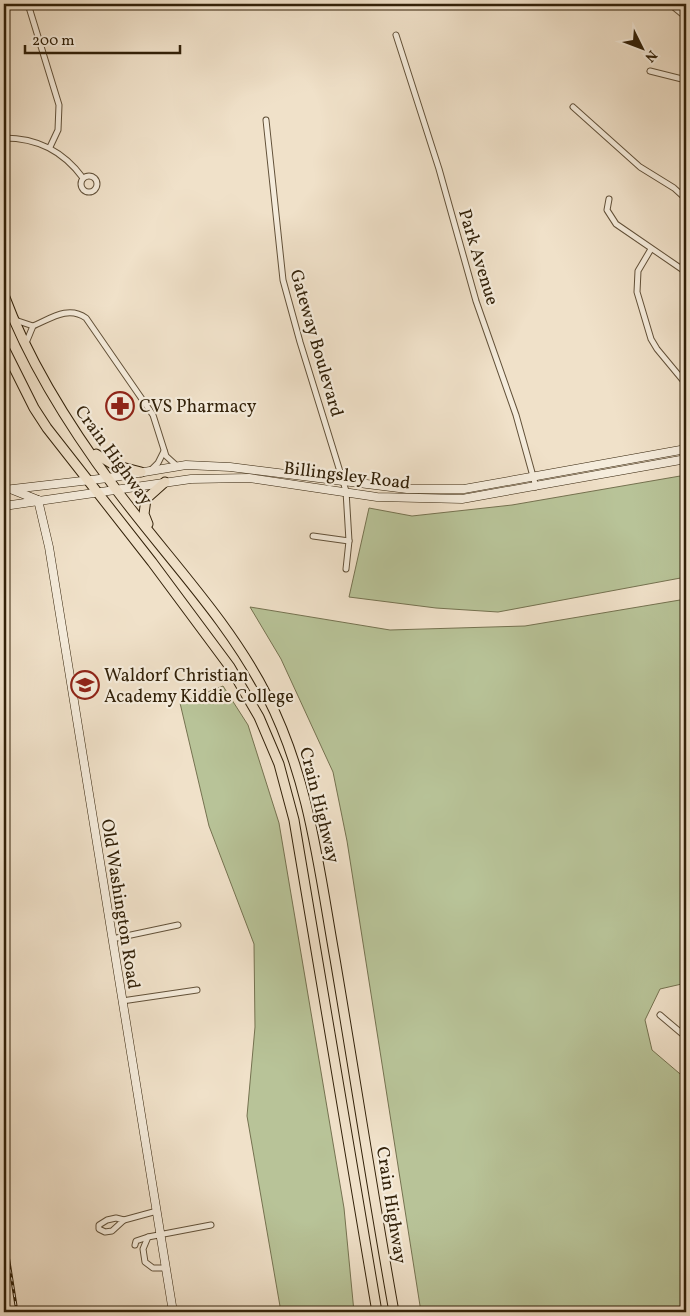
<svg xmlns="http://www.w3.org/2000/svg" width="690" height="1316" viewBox="0 0 690 1316" font-family="Vollkorn,serif">
<style>
.green{fill:#b8c398;stroke:#757250}
.lines{fill:none;stroke-linecap:round;stroke-linejoin:round}
.minor-casing{stroke:#625139;stroke-width:7}
.secondary-casing{stroke:#322109;stroke-width:9}
.trunk-casing{stroke:#322109;stroke-width:11}
.minor{stroke:#f5ecdc;stroke-width:5}
.secondary{stroke:#f5ecdc;stroke-width:8}
.trunk{stroke:#f0e1c9;stroke-width:9}
.rail-casing{stroke:#322109;stroke-width:3}
.rail{stroke:#f5ecdc;stroke-width:1;stroke-dasharray:4;stroke-linecap:butt}
.labels{text-anchor:middle;stroke-width:4.5;stroke-linejoin:round;paint-order:stroke}
.street-label{font-size:18px;fill:#322109;stroke:#f5ecdc}
.poi-label{font-size:18px;fill:#322109;stroke:#f5ecdc;text-anchor:start}
</style>
<rect width="100%" height="100%" fill="#f0e1c9"/>
<filter id="stains"><feTurbulence type="fractalNoise" baseFrequency=".004" numOctaves="4"/><feColorMatrix values="0 0 0 0 .2 0 0 0 0 .09 0 0 0 0 .02 0 0 0 .5 -.17"/></filter>
<radialGradient id="worn" r=".72"><stop offset=".6" stop-color="#630" stop-opacity="0"/><stop offset="1" stop-color="#630" stop-opacity=".3"/></radialGradient>
<g class="green">
<polygon points="686,475 686,577 498,612 436,608 349,597 369,508 412,516 512,505"/>
<polygon points="686,599 686,983 660,989 645,1020 652,1050 686,1079 686,1312 421,1312 347,841 333,772 281,659 250,607 390,630 525,626"/>
<polygon points="223,686 248,725 279,823 344,1208 354,1312 281,1312 247,1116 255,1027 254,944 209,826 180,703"/>
</g>
<g class="lines">
<defs>
<g id="minor">
<polyline points="28,4 59,105 58,130 50,147"/>
<polyline points="670,4 686,17"/>
<polyline points="396,35 439,169 476,301 516,415 536,487"/>
<polyline points="650,71 686,80"/>
<polyline points="573,107 640,167 674,188 686,199"/>
<polyline points="266,120 283,280 300,342 346,491 349,541 346,569"/>
<path d="M4,138C38,138 63,151 83,178"/>
<circle cx="89" cy="184" r="8"/>
<polyline points="609,199 607,210 616,224 686,272"/>
<polyline points="651,249 638,271 637,292 651,339 657,349 686,384"/>
<polyline points="15,320 33,326"/>
<path d="M26,343L33,326C50,319 68,305 86,318L153,415L166,456L177,466"/>
<polyline points="151,470 158,463 164,451"/>
<polyline points="313,536 349,541"/>
<polyline points="112,939 178,925"/>
<polyline points="122,1001 197,990"/>
<polyline points="660,1015 686,1037"/>
<polygon points="116,1218 124,1220 112,1231 105,1232 99,1229 99,1225 107,1220"/>
<polyline points="124,1220 157,1211"/>
<polyline points="135,1245 136,1241 148,1237"/>
<polyline points="166,1268 153,1268 145,1262 143,1249 148,1237 211,1225"/>
</g>
<g id="secondary">
<polyline points="4,490 108,478 186,465 230,467 407,489 464,489 686,449"/>
<polyline points="13,490 38,500"/>
<polyline points="38,500 49,547 173,1312"/>
<polyline points="4,506 191,479 249,478 377,497 462,499 686,459"/>
</g>
<g id="trunk">
<path d="M4,295C30,365 71,429 115,488C166,557 228,619 267,696C309,778 319,869 335,959C355,1077 373,1195 394,1312"/>
<polyline points="4,348 34,408 47,428 152,562 230,667 259,717 279,764 294,820 377,1312"/>
<polyline points="96,454 114,465 141,472"/>
<polyline points="148,524 144,514 146,499 165,482"/>
</g>
</defs>
<use href="#minor" class="minor-casing"/>
<use href="#secondary" class="secondary-casing"/>
<use href="#trunk" class="trunk-casing"/>
<use href="#minor" class="minor"/>
<use href="#secondary" class="secondary"/>
<use href="#trunk" class="trunk"/>
<defs>
<polyline id="rail" points="4,1230 17,1312"/>
</defs>
<use href="#rail" class="rail-casing"/>
<use href="#rail" class="rail"/>
</g>
<defs>
<symbol id="pharmacy-ring" viewBox="-11 -11 22 22"><circle r="9.5" fill="#f5ecdc" stroke="#8f2418" stroke-width="1.5"/><path d="M-2-6h4v4h4v4h-4v4h-4v-4h-4v-4h4Z" fill="#8f2418"/></symbol>
<symbol id="school-ring" viewBox="-11 -11 22 22"><circle r="9.5" fill="#f5ecdc" stroke="#8f2418" stroke-width="1.5"/><path d="M0-5L7-2L0 1L-7-2ZM-4 1L0 2.5L4 1V4Q0 6-4 4Z" fill="#8f2418"/></symbol>
</defs>
<g fill-rule="evenodd">
<use href="#pharmacy-ring" x="104" y="390" width="32" height="32"/>
<use href="#school-ring" x="69" y="669" width="32" height="32"/>
</g>
<g class="labels">
<g class="street-label">
<text transform="translate(479 257) rotate(73)" y="6">Park Avenue</text>
<text transform="translate(317 343) rotate(74)" y="6">Gateway Boulevard</text>
<text transform="translate(114 455) rotate(54)" y="6">Crain Highway</text>
<text transform="translate(347 475) rotate(7)" y="6">Billingsley Road</text>
<text transform="translate(320 805) rotate(76)" y="6">Crain Highway</text>
<text transform="translate(121 904) rotate(81)" y="6">Old Washington Road</text>
<text transform="translate(392 1205) rotate(81)" y="6">Crain Highway</text>
</g>
<g class="poi-label">
<text x="139" y="412">CVS Pharmacy</text>
<text x="104" y="681">Waldorf Christian<tspan x="104" dy="21">Academy Kiddie College</tspan></text>
</g>
</g>
<rect width="690" height="1316" fill="none" stroke="#f0e1c9" stroke-width="20"/>
<rect x="5" y="5" width="680" height="1306" fill="none" stroke="#322109" stroke-width="2.5"/>
<rect x="10" y="10" width="670" height="1296" fill="none" stroke="#322109"/>
<g transform="translate(642 48) rotate(132)" stroke="#f5ecdc" stroke-width="4" paint-order="stroke">
<path d="M0-4L9 19L0 12L-9 19Z" fill="#322109"/>
<text y="-8" font-size="14" font-weight="bold" text-anchor="middle" fill="#322109">N</text>
</g>
<path d="M25 45v8h155v-8" fill="none" stroke="#322109" stroke-width="2.5"/>
<text x="32" y="45" font-size="15" fill="#322109" stroke="#f5ecdc" stroke-width="4" paint-order="stroke">200 m</text>
<rect width="100%" height="100%" filter="url(#stains)"/>
<rect width="100%" height="100%" fill="url(#worn)"/>
</svg>
